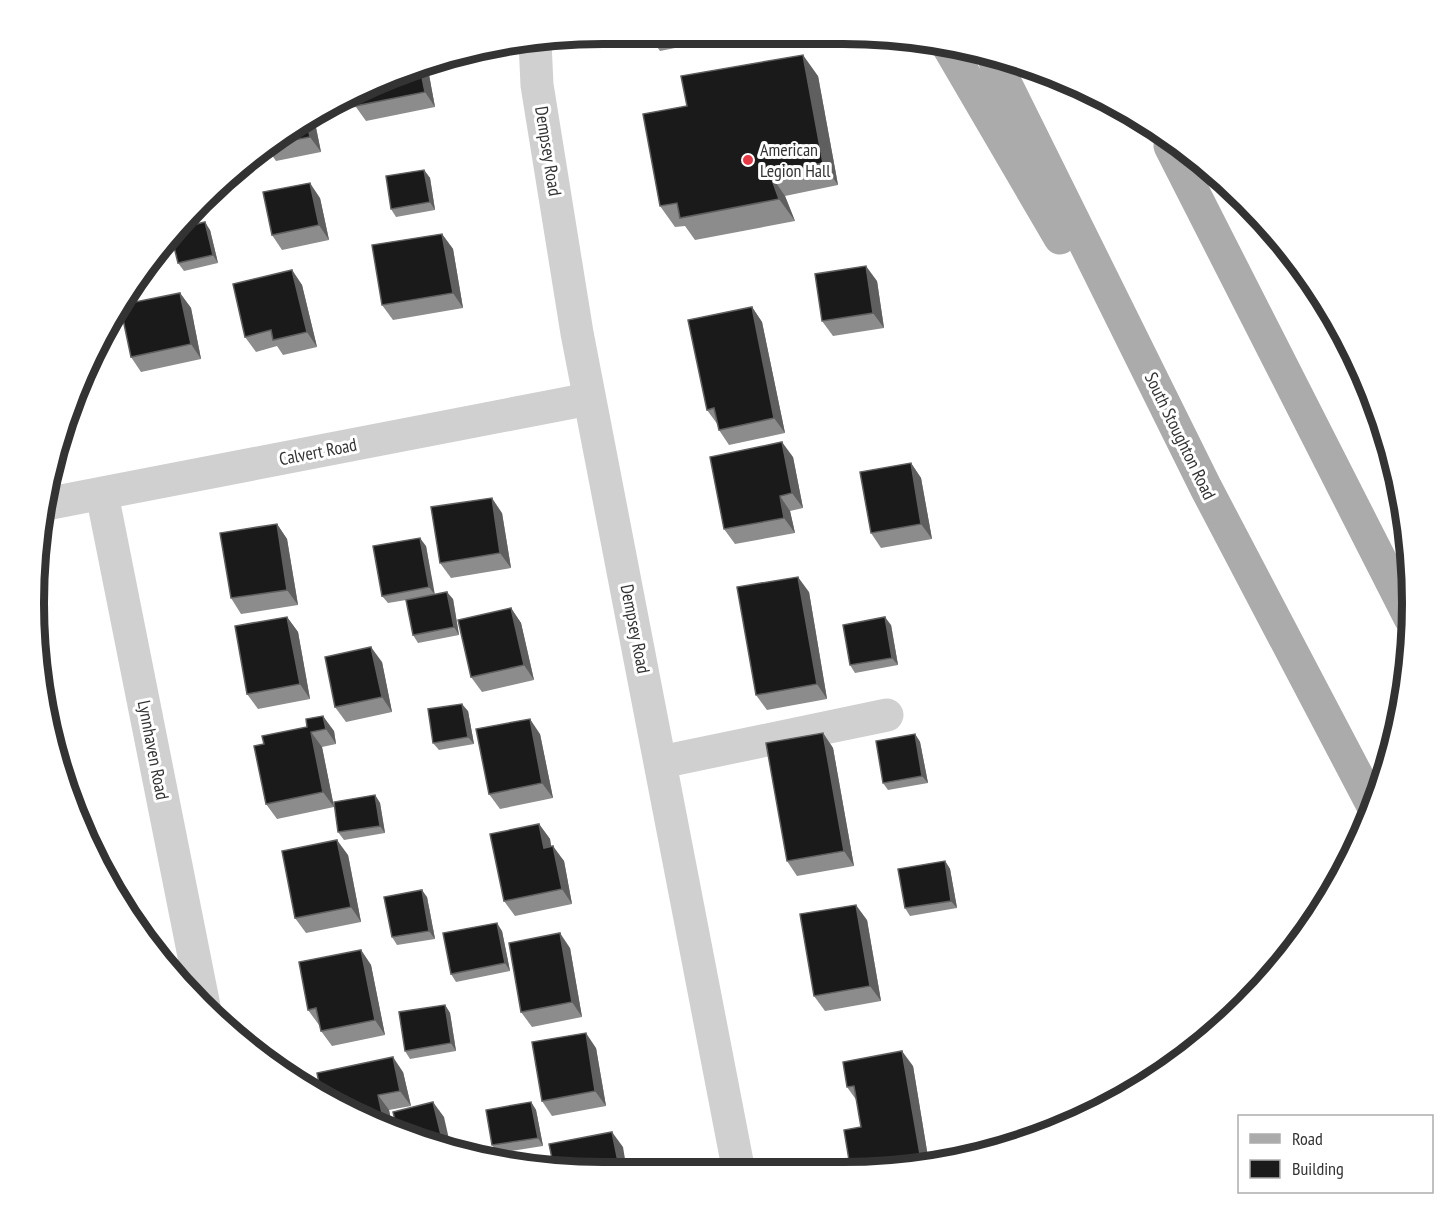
<svg xmlns="http://www.w3.org/2000/svg" width="1445" height="1205" viewBox="0 0 1445 1205" font-family="'PT Sans Narrow',sans-serif">
<style>
.lines{fill:none;stroke-linecap:round;stroke-linejoin:round}
.minor{stroke:#d0d0d0;stroke-width:33}
.major{stroke:#ababab;stroke-width:33}
.wall{fill:#8c8c8c}
.shaded-wall{fill:#5f5f5f}
.building{fill:#1a1a1a;stroke:#5f5f5f;stroke-width:1.5}
.poi-dot{fill:#e63946;stroke:#fff;stroke-width:2}
.labels{text-anchor:middle;stroke-width:6;stroke-linejoin:round;paint-order:stroke}
.poi-label{font-size:18px;fill:#333;stroke:#fff;text-anchor:start}
.street-label{font-size:18px;fill:#333;stroke:#fff}
.rim{fill:none;stroke:#333;stroke-width:8}
</style>
<rect width="100%" height="100%" fill="#fff"/>
<g class="lines">
<g class="minor">
<polyline points="535,42 537,85 577,333 739,1172"/>
<polyline points="102,494 204,1006"/>
<polyline points="46,504 589,399"/>
<polyline points="661,762 887,715"/>
</g>
<g class="major">
<polyline points="949,48 1060,238"/>
<polyline points="995,62 1206,488 1373,806"/>
<polyline points="1170,146 1410,618"/>
</g>
</g>
<g class="wall">
<polygon points="648,34 725,35 725,38 660,51"/>
<polygon points="427,64 435,107 366,121 356,107 335,111 330,104"/>
<polygon points="818,76 838,185 785,196 795,221 695,240 685,226 675,227 660,206 687,106"/>
<polygon points="313,113 321,152 276,161 267,148"/>
<polygon points="424,170 430,178 435,210 396,217 391,209"/>
<polygon points="320,198 329,240 282,250 272,235"/>
<polygon points="210,230 218,263 184,271 178,263"/>
<polygon points="442,234 453,249 463,308 393,320 382,305"/>
<polygon points="292,270 302,285 317,347 283,355 277,346 256,352 245,337"/>
<polygon points="877,281 884,328 833,336 822,321"/>
<polygon points="180,293 191,308 201,359 141,372 131,357"/>
<polygon points="752,307 762,322 785,433 729,445 719,430 718,425 707,410"/>
<polygon points="87,370 90,383 80,385"/>
<polygon points="793,457 803,508 790,511 795,533 735,544 724,529"/>
<polygon points="911,463 921,478 932,539 881,548 871,533"/>
<polygon points="502,513 511,568 451,578 440,563"/>
<polygon points="277,524 287,539 298,605 241,614 231,598"/>
<polygon points="426,546 434,594 453,599 459,635 418,643 413,635 406,600 388,603 382,596"/>
<polygon points="809,592 827,699 767,710 756,695"/>
<polygon points="511,608 521,623 534,680 482,692 471,677"/>
<polygon points="287,617 298,632 310,699 258,709 247,694"/>
<polygon points="891,625 898,665 855,673 850,665"/>
<polygon points="382,662 392,712 346,722 335,707"/>
<polygon points="468,711 474,744 439,750 433,743"/>
<polygon points="306,719 334,731 336,744 322,747 334,807 277,819 266,804 307,727"/>
<polygon points="823,733 833,748 854,866 797,876 787,861"/>
<polygon points="540,734 553,798 500,809 489,794"/>
<polygon points="915,734 920,742 928,783 888,790 883,783"/>
<polygon points="375,795 380,803 385,833 344,840 338,832"/>
<polygon points="539,824 550,839 551,847 564,861 572,904 515,916 504,901"/>
<polygon points="348,855 361,922 306,933 295,918"/>
<polygon points="945,861 950,869 957,908 910,916 905,908"/>
<polygon points="427,897 435,939 397,945 392,937"/>
<polygon points="867,920 881,1001 825,1011 814,996"/>
<polygon points="502,931 510,971 456,982 451,974"/>
<polygon points="570,948 582,1017 532,1027 521,1012"/>
<polygon points="361,950 371,965 385,1035 332,1046 321,1031 320,1025 319,1025 308,1010"/>
<polygon points="445,1005 450,1013 456,1051 410,1059 405,1051"/>
<polygon points="596,1048 606,1106 552,1116 542,1101"/>
<polygon points="913,1066 929,1163 854,1171 850,1166 861,1127 857,1101 847,1087"/>
<polygon points="403,1072 411,1106 389,1110 393,1130 322,1098"/>
<polygon points="531,1102 536,1110 543,1146 498,1153 492,1145"/>
</g>
<g class="shaded-wall">
<polygon points="803,55 818,76 838,185 823,163"/>
<polygon points="427,64 435,107 425,92 420,67"/>
<polygon points="313,113 321,152 310,137 306,118"/>
<polygon points="424,170 430,178 435,210 430,202"/>
<polygon points="770,174 785,196 795,221 779,199"/>
<polygon points="310,183 320,198 329,240 319,225"/>
<polygon points="205,222 210,230 218,263 213,255"/>
<polygon points="442,234 453,249 463,308 453,293"/>
<polygon points="866,266 877,281 884,328 873,313"/>
<polygon points="292,270 302,285 317,347 307,332"/>
<polygon points="180,293 191,308 201,359 191,344"/>
<polygon points="752,307 762,322 785,433 774,418"/>
<polygon points="87,370 90,383 85,376"/>
<polygon points="782,442 793,457 803,508 792,493"/>
<polygon points="911,463 921,478 932,539 921,524"/>
<polygon points="780,496 790,511 795,533 784,518"/>
<polygon points="492,498 502,513 511,568 500,553"/>
<polygon points="277,524 287,539 298,605 287,590"/>
<polygon points="420,538 426,546 435,595 429,587"/>
<polygon points="798,577 809,592 827,699 817,684"/>
<polygon points="447,592 453,599 459,635 454,627"/>
<polygon points="511,608 521,623 534,680 524,665"/>
<polygon points="287,617 298,632 310,699 300,684"/>
<polygon points="885,617 891,625 898,665 892,658"/>
<polygon points="371,647 382,662 392,712 382,697"/>
<polygon points="462,704 468,711 474,744 468,737"/>
<polygon points="323,716 334,731 336,744 326,729"/>
<polygon points="530,719 540,734 553,798 542,783"/>
<polygon points="311,732 322,747 334,807 323,792"/>
<polygon points="823,733 833,748 854,866 844,851"/>
<polygon points="915,734 920,742 928,783 922,776"/>
<polygon points="375,795 380,803 385,833 380,826"/>
<polygon points="539,824 550,839 554,863 544,848"/>
<polygon points="337,840 348,855 361,922 351,907"/>
<polygon points="553,846 564,861 572,904 562,889"/>
<polygon points="945,861 950,869 957,908 951,901"/>
<polygon points="422,890 427,897 435,939 429,931"/>
<polygon points="856,905 867,920 881,1001 870,986"/>
<polygon points="497,923 502,931 510,971 505,963"/>
<polygon points="560,933 570,948 582,1017 572,1002"/>
<polygon points="361,950 371,965 385,1035 375,1020"/>
<polygon points="445,1005 450,1013 456,1051 451,1043"/>
<polygon points="586,1033 596,1048 606,1106 595,1091"/>
<polygon points="902,1051 913,1066 929,1163 927,1164 920,1154"/>
<polygon points="393,1057 403,1072 411,1106 400,1091"/>
<polygon points="378,1095 389,1110 393,1130 388,1127 384,1122"/>
<polygon points="433,1102 444,1117 451,1148 444,1147"/>
<polygon points="531,1102 536,1110 543,1146 538,1138"/>
<polygon points="612,1132 623,1147 627,1171 620,1171"/>
</g>
<g class="building">
<polygon points="803,55 823,163 770,174 779,199 680,218 677,203 660,206 643,114 687,106 681,76"/>
<polygon points="420,67 425,92 355,106 353,95"/>
<polygon points="306,118 310,137 272,144"/>
<polygon points="424,170 430,202 391,209 386,176"/>
<polygon points="310,183 319,225 272,235 263,192"/>
<polygon points="205,222 213,255 178,263 171,235 176,229"/>
<polygon points="442,234 453,293 382,305 372,245"/>
<polygon points="866,266 873,313 822,321 815,274"/>
<polygon points="292,270 307,332 273,340 271,330 245,337 233,284"/>
<polygon points="180,293 191,344 131,357 120,305"/>
<polygon points="752,307 774,418 719,430 714,408 707,410 688,320"/>
<polygon points="782,442 792,493 780,496 784,518 724,529 710,457"/>
<polygon points="911,463 921,524 871,533 860,472"/>
<polygon points="492,498 500,553 440,563 431,507"/>
<polygon points="277,524 287,590 231,598 220,533"/>
<polygon points="420,538 429,587 382,596 373,546"/>
<polygon points="798,577 817,684 756,695 737,587"/>
<polygon points="447,592 454,627 413,635 406,600"/>
<polygon points="511,608 524,665 471,677 458,620"/>
<polygon points="287,617 300,684 247,694 235,626"/>
<polygon points="885,617 892,658 850,665 843,625"/>
<polygon points="371,647 382,697 335,707 325,657"/>
<polygon points="462,704 468,737 433,743 428,709"/>
<polygon points="323,716 326,729 311,732 323,792 266,804 254,746 264,744 262,736 307,727 306,719"/>
<polygon points="530,719 542,783 489,794 476,729"/>
<polygon points="823,733 844,851 787,861 766,743"/>
<polygon points="915,734 922,776 883,783 876,741"/>
<polygon points="375,795 380,826 338,832 334,802"/>
<polygon points="539,824 544,848 553,846 562,889 504,901 490,834"/>
<polygon points="337,840 351,907 295,918 282,851"/>
<polygon points="945,861 951,901 905,908 898,869"/>
<polygon points="422,890 429,931 392,937 384,897"/>
<polygon points="856,905 870,986 814,996 800,914"/>
<polygon points="497,923 505,963 451,974 443,933"/>
<polygon points="560,933 572,1002 521,1012 509,943"/>
<polygon points="361,950 375,1020 321,1031 316,1008 308,1010 299,962"/>
<polygon points="445,1005 451,1043 405,1051 399,1012"/>
<polygon points="586,1033 595,1091 542,1101 532,1042"/>
<polygon points="902,1051 920,1154 850,1166 844,1130 861,1127 854,1086 847,1087 843,1062"/>
<polygon points="393,1057 400,1091 378,1095 384,1122 379,1123 322,1098 317,1073"/>
<polygon points="433,1102 444,1147 420,1142 398,1132 393,1112"/>
<polygon points="531,1102 538,1138 492,1145 486,1110"/>
<polygon points="612,1132 620,1171 565,1171 554,1168 549,1144"/>
</g>
<circle class="poi-dot" cx="748" cy="160" r="6"/>
<g class="labels">
<g class="poi-label">
<text x="760" y="156">American<tspan x="760" dy="21">Legion Hall</tspan></text>
</g>
<g class="street-label">
<text transform="translate(548 151) rotate(81)" y="6">Dempsey Road</text>
<text transform="translate(1180 436) rotate(64)" y="6">South Stoughton Road</text>
<text transform="translate(318 452) rotate(-11)" y="6">Calvert Road</text>
<text transform="translate(635 629) rotate(79)" y="6">Dempsey Road</text>
<text transform="translate(153 750) rotate(79)" y="6">Lynnhaven Road</text>
</g>
</g>
<path d="M0 0H1445V1205H0ZM603 44H843A559 559 0 0 1 1402 603V603A559 559 0 0 1 843 1162H603A559 559 0 0 1 44 603V603A559 559 0 0 1 603 44Z" fill="#fff" fill-rule="evenodd"/>
<path class="rim" d="M603 44H843A559 559 0 0 1 1402 603V603A559 559 0 0 1 843 1162H603A559 559 0 0 1 44 603V603A559 559 0 0 1 603 44Z"/>
<rect x="1238" y="1115" width="195" height="78" fill="#ffffff" stroke="#adadad" stroke-width="1.5"/>
<rect x="1250" y="1134" width="30" height="9" fill="#ababab" stroke="#adadad" stroke-width="1.5"/>
<text x="1292" y="1145" font-size="18" fill="#333333">Road</text>
<rect x="1250" y="1160" width="30" height="18" fill="#1a1a1a" stroke="#adadad" stroke-width="1.5"/>
<text x="1292" y="1175" font-size="18" fill="#333333">Building</text>
</svg>
